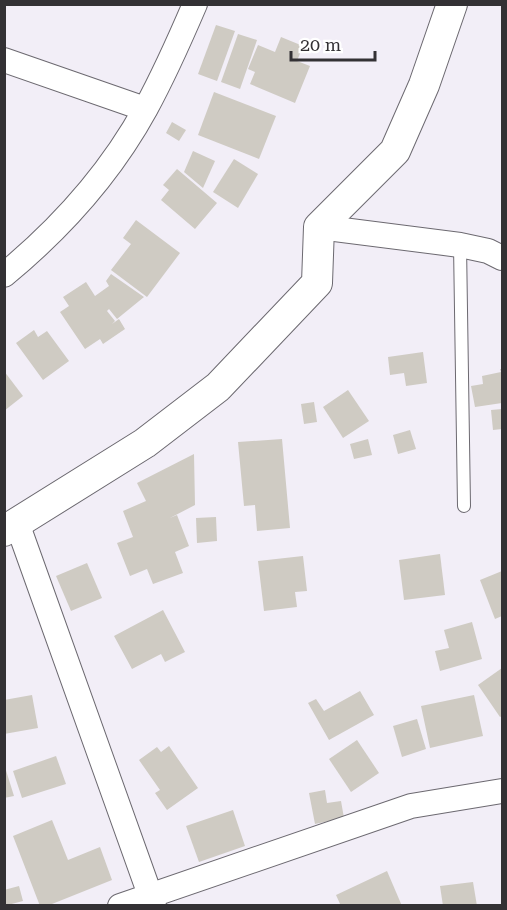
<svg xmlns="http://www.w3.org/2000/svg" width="507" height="910" viewBox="0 0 507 910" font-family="'Roboto Serif',serif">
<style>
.building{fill:#cfcbc3}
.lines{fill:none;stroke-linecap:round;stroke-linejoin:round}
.service-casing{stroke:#6c6970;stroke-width:14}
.minor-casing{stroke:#6c6970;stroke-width:26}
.tertiary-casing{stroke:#6c6970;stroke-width:32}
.service{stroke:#fff;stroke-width:12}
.minor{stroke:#fff;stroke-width:24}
.tertiary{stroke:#fff;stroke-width:30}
</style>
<rect width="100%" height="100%" fill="#f2eef7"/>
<g class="building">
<polygon points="216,25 235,31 217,81 198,74"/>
<polygon points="238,34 257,40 240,89 221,82"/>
<polygon points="281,37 303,46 297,61 310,66 295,103 250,84 255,72 248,69 258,45 275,52"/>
<polygon points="214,92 276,116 259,159 198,135"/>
<polygon points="172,122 186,130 179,141 166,133"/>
<polygon points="193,151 215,161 203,188 184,172"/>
<polygon points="234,159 258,174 238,208 213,192"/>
<polygon points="177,169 217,203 195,229 161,200 169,190 163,185"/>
<polygon points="136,220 180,253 147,297 111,270 131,244 123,238"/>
<polygon points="111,274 144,297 117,319 109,309 107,311 115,321 112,324 119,319 125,329 103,344 100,339 85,349 60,312 69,306 63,297 86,282 95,296 109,286 106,281"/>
<polygon points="34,330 38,337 47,331 69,361 43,380 16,343"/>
<polygon points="423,352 427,383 406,386 404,373 390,375 388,357"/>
<polygon points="500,369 502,369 502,403 475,407 471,386 483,384 482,376 501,372"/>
<polygon points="4,371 23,396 4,411"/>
<polygon points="348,390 369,421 343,438 323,407"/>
<polygon points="314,402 317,422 304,424 301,404"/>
<polygon points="502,409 502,429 493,430 491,410"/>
<polygon points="410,430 416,449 398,454 393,435"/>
<polygon points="282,439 290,528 257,531 255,505 244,506 238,442"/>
<polygon points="368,439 372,455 354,459 350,444"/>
<polygon points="194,454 195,505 170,518 177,515 189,546 175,552 183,573 153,584 147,569 130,576 117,543 133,537 123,511 146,501 137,483"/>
<polygon points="216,517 217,541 197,543 196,518"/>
<polygon points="440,554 445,595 404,600 399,560"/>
<polygon points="303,556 307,591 295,592 297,607 264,611 258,561"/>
<polygon points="87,563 102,598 71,611 56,576"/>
<polygon points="502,571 502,616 495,619 480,580"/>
<polygon points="163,610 185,652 165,662 161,654 132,669 114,636"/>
<polygon points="472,622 482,659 440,671 435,651 449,648 444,630"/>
<polygon points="502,668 502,716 500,717 478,685"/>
<polygon points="360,691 374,715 329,740 308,703 316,699 324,711"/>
<polygon points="32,695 38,728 4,734 4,700"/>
<polygon points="474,695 483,736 430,748 421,706"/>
<polygon points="417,719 426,749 402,757 393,726"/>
<polygon points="357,740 379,773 351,792 329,759"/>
<polygon points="169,746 198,788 167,810 155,793 160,790 139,760 157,747 161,752"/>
<polygon points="56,756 66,784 22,798 13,771"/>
<polygon points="4,764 14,796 4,798"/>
<polygon points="325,790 327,803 341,801 344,818 315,824 309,793"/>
<polygon points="233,810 245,846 199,862 186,826"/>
<polygon points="52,820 68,860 100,847 112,880 47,906 40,906 13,836"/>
<polygon points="387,871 402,906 341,906 336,895"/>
<polygon points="473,882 477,906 443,906 440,886"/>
<polygon points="19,886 23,901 4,906 4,890"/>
</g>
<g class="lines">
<defs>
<polyline id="service" points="460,245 464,506"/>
<g id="minor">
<polyline points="4,60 145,109"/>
<polyline points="319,227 460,245 488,251 502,258"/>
<path d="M4,275C61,228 111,172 146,108C164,75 180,39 195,4"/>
<polyline points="17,523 154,906"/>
<polyline points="120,906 411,806 502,791"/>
</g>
<polyline id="tertiary" points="4,531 145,443 218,387 317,283 319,227 395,151 424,85 452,4"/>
</defs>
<use href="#service" class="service-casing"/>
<use href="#minor" class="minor-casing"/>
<use href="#tertiary" class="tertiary-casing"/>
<use href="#service" class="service"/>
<use href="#minor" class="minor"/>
<use href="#tertiary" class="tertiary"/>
</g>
<rect width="507" height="910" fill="none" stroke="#333134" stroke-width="12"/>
<path d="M291 51v9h84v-9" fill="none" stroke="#333134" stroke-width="3"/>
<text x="300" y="51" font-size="18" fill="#333134" stroke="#ffffff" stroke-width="4.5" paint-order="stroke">20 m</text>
</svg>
